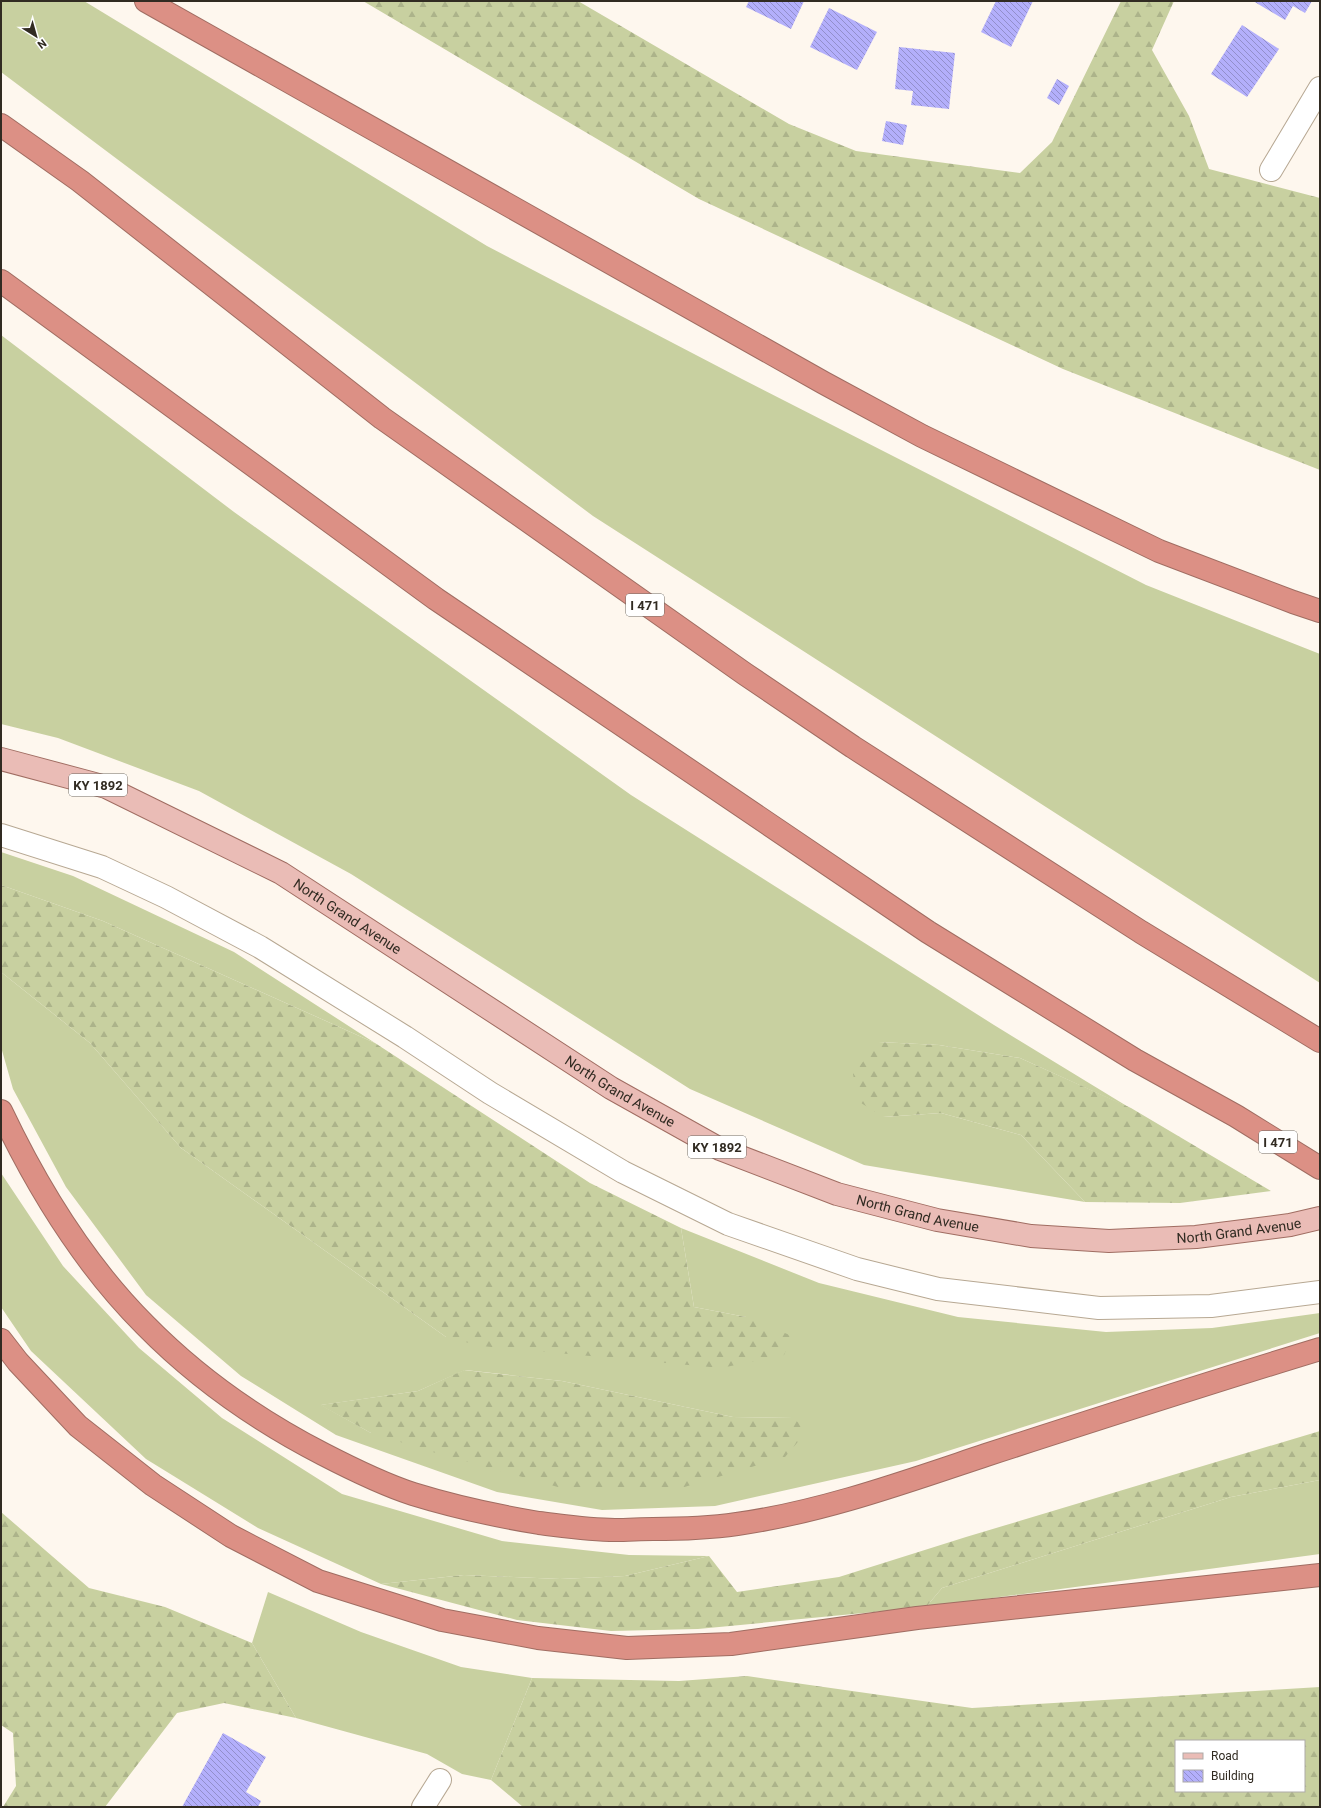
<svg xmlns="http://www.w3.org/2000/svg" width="1321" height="1808" viewBox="0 0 1321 1808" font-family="Roboto,sans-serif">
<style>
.grass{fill:#c8d0a0;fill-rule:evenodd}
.forest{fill:url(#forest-firs);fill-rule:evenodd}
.building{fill:url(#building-back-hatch)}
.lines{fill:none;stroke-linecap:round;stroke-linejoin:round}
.minor-casing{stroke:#b7a893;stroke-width:24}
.secondary-casing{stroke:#b7a893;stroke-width:24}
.primary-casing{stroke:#a06d62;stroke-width:24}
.motorway-casing{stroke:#a06d62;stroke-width:24}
.minor{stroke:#fff;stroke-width:22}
.secondary{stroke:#fff;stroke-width:22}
.primary{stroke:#eabcb6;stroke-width:22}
.motorway{stroke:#dc9085;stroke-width:22}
.labels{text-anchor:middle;stroke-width:4;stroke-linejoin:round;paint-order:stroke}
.shield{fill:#fff;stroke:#6f6b64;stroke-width:1}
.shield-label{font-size:13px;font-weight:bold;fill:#312b22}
.street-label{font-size:14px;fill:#312b22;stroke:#fff}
</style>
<defs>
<pattern id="forest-firs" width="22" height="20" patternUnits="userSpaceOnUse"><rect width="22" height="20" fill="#c8d0a0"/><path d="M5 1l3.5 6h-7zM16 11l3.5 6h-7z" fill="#acb38a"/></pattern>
<pattern id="building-back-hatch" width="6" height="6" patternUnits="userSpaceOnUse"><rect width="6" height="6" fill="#b3affb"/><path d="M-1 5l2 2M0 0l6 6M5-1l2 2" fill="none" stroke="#928fcb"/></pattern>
</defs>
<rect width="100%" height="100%" fill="#fef7ee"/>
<g class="grass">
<polygon points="1,1 84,1 487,246 742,379 1146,585 1320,654 1320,983 593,516 1,72"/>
<polygon points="1,335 234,512 631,795 994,1025 1130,1108 1020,1058 939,1045 879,1042 883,1117 941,1113 1021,1135 1085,1202 864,1165 690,1089 351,874 199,791 58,738 1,724"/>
<polygon points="1,852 73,876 234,952 375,1043 103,921 1,885"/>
<path d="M1,972L90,1043L181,1148L446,1337L746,1317L694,1307L681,1228L819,1283L958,1317L1106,1332L1212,1328L1320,1313V1333L916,1461L715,1506L602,1510L497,1492L336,1435L241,1376L146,1295L66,1187L13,1089L1,1047ZM465,1370L562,1381L733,1417L793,1418L371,1433L321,1405L418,1391Z"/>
<polygon points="1,1173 63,1266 139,1348 222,1418 342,1494 502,1541 629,1555 709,1556 625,1576 560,1579 464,1575 381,1584 258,1528 146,1459 31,1351 1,1307"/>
<polygon points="1320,1480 1320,1554 926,1607 942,1588 1231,1497"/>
<polygon points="268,1592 361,1632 461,1667 532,1678 491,1780 462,1774 427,1754 296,1718 252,1643"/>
</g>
<g class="forest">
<polygon points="363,1 578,1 789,124 856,151 1020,173 1052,142 1121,1 1174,1 1152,50 1189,116 1209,169 1320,198 1320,470 1063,369 699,199"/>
<polygon points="1,885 103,921 375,1043 590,1183 681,1228 694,1307 746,1317 792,1336 784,1355 721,1368 481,1346 446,1337 181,1148 90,1043 1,972"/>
<polygon points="879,1042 939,1045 1020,1058 1131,1108 1271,1191 1180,1203 1085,1202 1021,1135 941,1113 883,1117 858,1101 853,1074"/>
<polygon points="464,1370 562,1381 733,1417 793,1418 808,1430 785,1457 671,1491 565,1489 436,1453 371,1433 320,1405 418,1391"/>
<polygon points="1320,1431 1320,1480 1231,1497 942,1588 926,1607 698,1629 611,1631 517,1620 381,1584 464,1575 560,1579 625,1576 709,1556 737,1592 839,1577 966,1537"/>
<polygon points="1,1512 89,1588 165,1607 252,1643 296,1718 224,1703 177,1713 105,1807 3,1807 16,1786 13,1733 1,1725"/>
<path d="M747,1676L972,1708L1320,1687V1807H523L491,1780L532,1678L679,1681ZM1176,1741H1304V1791H1176Z"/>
</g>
<g class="building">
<polygon points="749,1 804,1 791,29 746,7"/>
<polygon points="996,1 1033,1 1011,47 981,32"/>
<polygon points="1253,1 1312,1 1305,13 1293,6 1285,20"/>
<polygon points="829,8 877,32 857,70 810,47"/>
<polygon points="1242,25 1279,49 1247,97 1211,74"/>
<polygon points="899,47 955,53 949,109 911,105 913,91 895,89"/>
<polygon points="1057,79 1069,86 1059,105 1047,98"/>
<polygon points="886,121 907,125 903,145 882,141"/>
<polygon points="223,1733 266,1757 246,1792 261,1801 258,1807 182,1807"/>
</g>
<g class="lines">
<defs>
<g id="minor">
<polyline points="1271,170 1320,88"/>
<polyline points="423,1807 440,1780"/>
</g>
<polyline id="secondary" points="1,835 102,867 166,897 260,947 405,1037 490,1093 623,1172 728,1224 857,1269 938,1289 1099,1308 1211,1306 1320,1292"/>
<g id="primary">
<path id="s1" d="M1,759L106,787L281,873L611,1088L720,1149L837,1194L937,1220L1031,1236L1109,1241L1196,1237L1290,1225L1320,1218"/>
</g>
<g id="motorway">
<polyline points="146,1 824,383 922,436 1159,551 1293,602 1320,611"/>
<polyline points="1,125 80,181 382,418 745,674 853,747 1141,932 1320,1041"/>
<polyline points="1,281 436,599 928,932 1135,1060 1236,1116 1320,1168"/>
<path d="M1,1111C38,1189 84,1264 145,1325C197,1378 257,1420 323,1454C352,1469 382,1484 413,1494C455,1507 497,1516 539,1523C564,1526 590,1530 615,1530C628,1530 641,1529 653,1529C681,1529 709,1528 737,1524C822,1512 905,1482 986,1455C1097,1419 1208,1383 1320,1349"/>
<polyline points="1,1340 18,1362 78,1426 153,1485 231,1536 318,1581 442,1620 538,1638 627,1648 731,1644 917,1618 1320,1575"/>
</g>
</defs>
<use href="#minor" class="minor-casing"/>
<use href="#secondary" class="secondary-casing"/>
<use href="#primary" class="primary-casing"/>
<use href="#motorway" class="motorway-casing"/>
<use href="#minor" class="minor"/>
<use href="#secondary" class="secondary"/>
<use href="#primary" class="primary"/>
<use href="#motorway" class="motorway"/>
</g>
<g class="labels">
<g class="shield">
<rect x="626" y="594" width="38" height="22" rx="3"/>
<rect x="69" y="774" width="58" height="22" rx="3"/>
<rect x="1259" y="1131" width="38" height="22" rx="3"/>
<rect x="688" y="1136" width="58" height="22" rx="3"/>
</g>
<g class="shield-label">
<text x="645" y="610">I 471</text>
<text x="98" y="790">KY 1892</text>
<text x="1278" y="1147">I 471</text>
<text x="717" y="1152">KY 1892</text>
</g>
<g class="street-label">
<text dy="5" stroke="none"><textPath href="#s1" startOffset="383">North Grand Avenue</textPath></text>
<text dy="5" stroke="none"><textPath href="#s1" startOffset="707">North Grand Avenue</textPath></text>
<text dy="5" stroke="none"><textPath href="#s1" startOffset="1031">North Grand Avenue</textPath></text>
<text dy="5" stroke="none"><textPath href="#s1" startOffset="1355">North Grand Avenue</textPath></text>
</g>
</g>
<rect width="1321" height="1808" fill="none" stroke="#312b22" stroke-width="4"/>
<rect x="1175" y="1740" width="130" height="52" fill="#ffffff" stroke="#adaaa7"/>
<rect x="1183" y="1753" width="20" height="6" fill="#eabcb6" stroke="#adaaa7"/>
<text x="1211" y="1760" font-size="12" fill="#312b22">Road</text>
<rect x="1183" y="1770" width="20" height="12" fill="url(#building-back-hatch)" stroke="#adaaa7"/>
<text x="1211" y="1780" font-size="12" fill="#312b22">Building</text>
<g transform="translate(36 36) rotate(143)" stroke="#ffffff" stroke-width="3" paint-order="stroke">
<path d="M0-3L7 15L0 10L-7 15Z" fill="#312b22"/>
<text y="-6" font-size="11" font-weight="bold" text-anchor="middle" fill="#312b22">N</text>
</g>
</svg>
